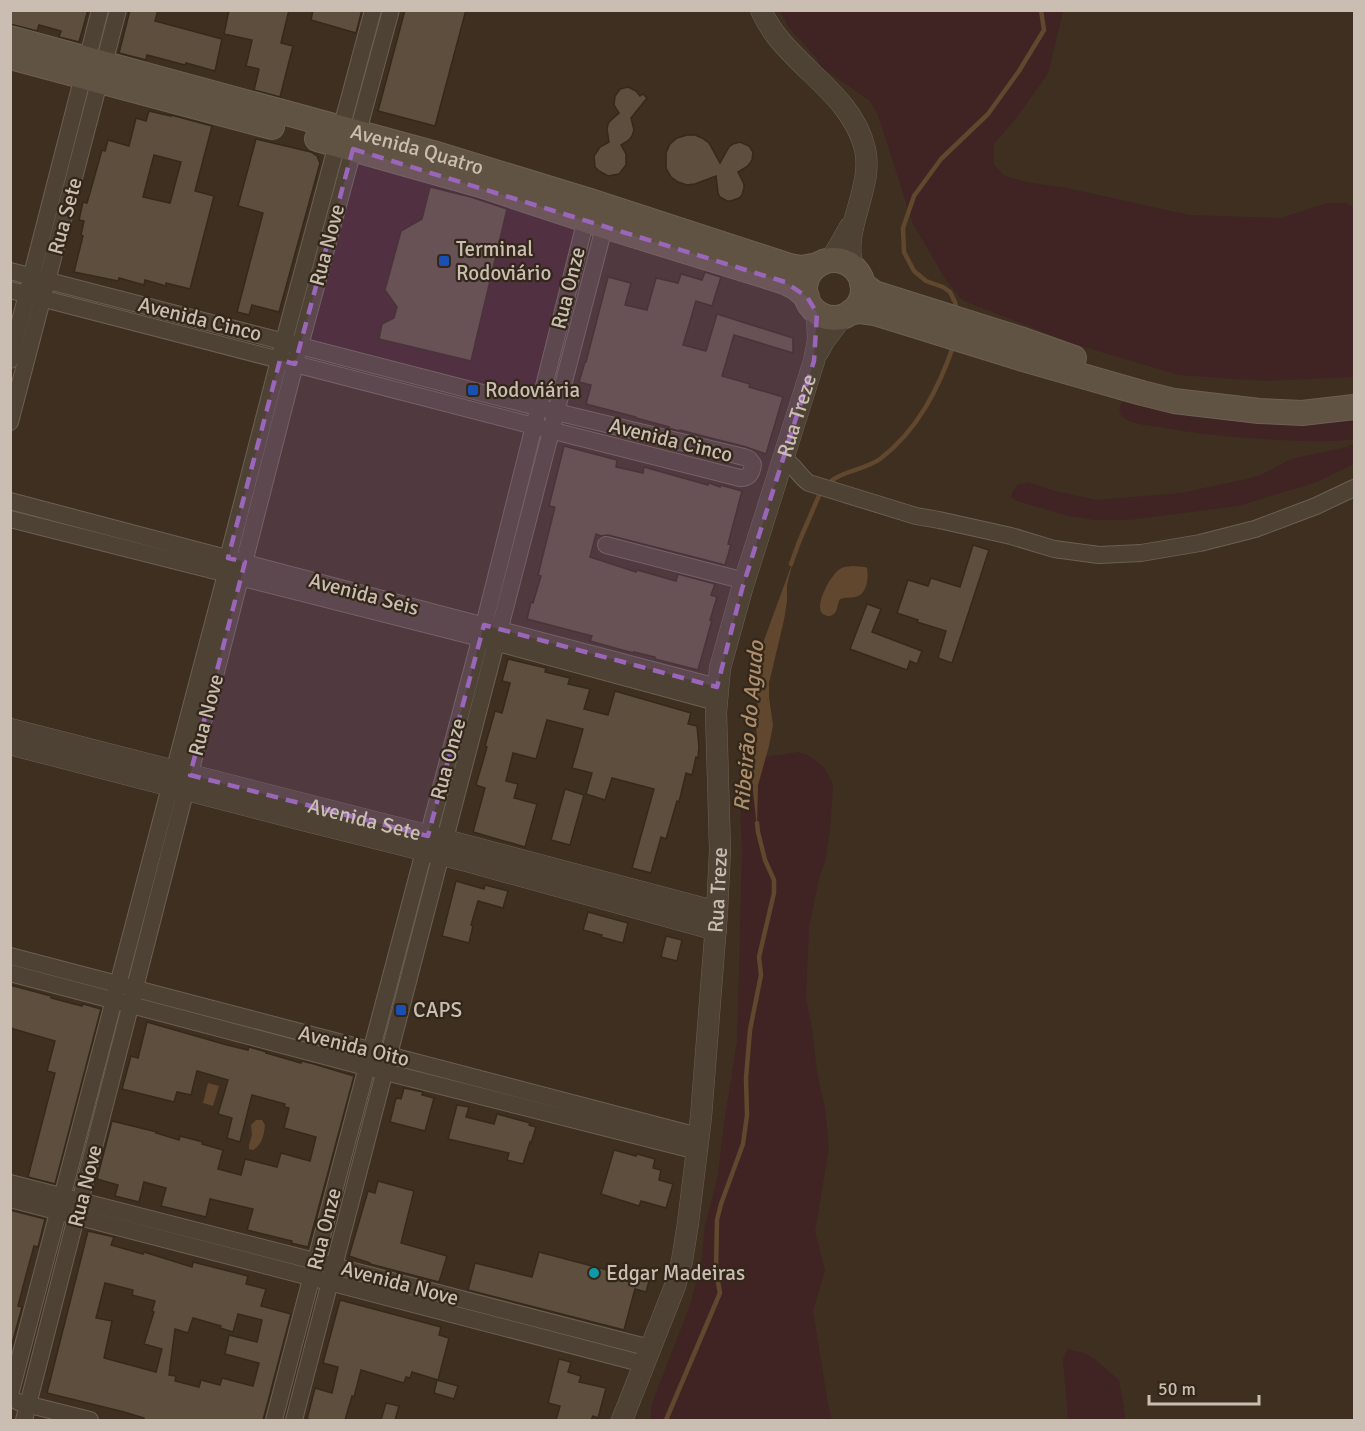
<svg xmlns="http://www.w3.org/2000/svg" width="1365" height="1431" viewBox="0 0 1365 1431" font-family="Signika,sans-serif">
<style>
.green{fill:#3f2423}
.water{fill:#60472e}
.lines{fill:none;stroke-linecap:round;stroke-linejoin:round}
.stream{stroke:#60472e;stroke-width:4.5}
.building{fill:#5d4e3d;stroke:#35291c;stroke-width:1.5;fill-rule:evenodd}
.minor-casing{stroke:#6c6053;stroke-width:18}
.tertiary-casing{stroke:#6c6053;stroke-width:22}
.secondary-casing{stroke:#6c6053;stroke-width:26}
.minor{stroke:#4e4235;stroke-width:16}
.tertiary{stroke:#4e4235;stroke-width:21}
.secondary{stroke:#615343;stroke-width:24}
.marked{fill:#9a66b9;fill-opacity:0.2;stroke:#9a66b9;stroke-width:4.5;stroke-dasharray:12 8;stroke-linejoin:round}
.transit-dot{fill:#1a4fb4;stroke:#33271a;stroke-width:2}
.culture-dot{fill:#0f9aa8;stroke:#33271a;stroke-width:2}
.labels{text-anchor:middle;stroke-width:4.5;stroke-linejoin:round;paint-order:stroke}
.street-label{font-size:21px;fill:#c9beb1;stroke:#33271a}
.poi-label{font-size:21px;fill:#c9beb1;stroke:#33271a;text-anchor:start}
.water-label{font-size:22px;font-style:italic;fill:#af8e6e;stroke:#33271a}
</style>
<rect width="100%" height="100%" fill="#3e2f21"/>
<g class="green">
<polygon points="780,11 1063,11 1048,74 1017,117 994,144 994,165 1005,176 1026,182 1067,188 1189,215 1281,218 1327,203 1346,203 1354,208 1354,377 1264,381 1179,375 1074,344 962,300 946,280 913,224 878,115 869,100 822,68 815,56 789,28"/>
<polygon points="353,149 585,220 539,407 300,345"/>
<path d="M1126,400C1153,407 1180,414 1207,418C1257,424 1305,419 1354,416V439C1325,443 1296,441 1266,439C1231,437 1196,434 1160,427C1149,425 1129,425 1121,415C1118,410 1120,407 1122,402Z"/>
<polygon points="1354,443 1354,464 1314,483 1238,506 1128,520 1095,520 1069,516 1020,502 1011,498 1012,492 1018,484 1027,482 1055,491 1097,500 1181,493 1242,480 1261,475 1289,460 1300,457 1347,447"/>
<polygon points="799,752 809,756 823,766 833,784 830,832 825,862 819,878 809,927 806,999 813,1034 817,1073 825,1108 829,1147 815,1232 825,1270 813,1311 828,1404 832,1420 650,1420 652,1403 689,1308 701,1265 705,1226 718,1175 724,1123 737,1041 742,852 740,803 747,779 757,758"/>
<polygon points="1068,1349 1084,1353 1095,1359 1119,1380 1126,1420 1068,1420 1063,1359"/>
</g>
<g class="water">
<polygon points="793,561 787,585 787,601 784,620 769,683 769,697 773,725 769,746 758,785 757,827 752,783 753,769 757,736 755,719 758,705 751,687 752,673"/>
<path d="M853,566L865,567L867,568C869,578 867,595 855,597C850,598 846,597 840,599C837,604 838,613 832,615C830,617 826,616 823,614C813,607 831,574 840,569C844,566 848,567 853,566Z"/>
<polygon points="208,1083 219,1086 213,1106 203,1103"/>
<path d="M256,1120H262L265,1125C264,1135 262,1145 253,1150L249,1149V1145L252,1135L251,1125Z"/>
</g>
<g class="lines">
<g class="stream">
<polyline points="957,312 955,302 950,292 943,287 926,281 914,271 904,252 903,228 914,196 941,159 988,114 1019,71 1044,30 1041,10"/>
<path d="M827,485C839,471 865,470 880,459C918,430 939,388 954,344"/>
<polyline points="791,564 799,542 821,491"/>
<polyline points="666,1420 720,1293 716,1270 717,1220 721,1204 743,1144 747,1115 746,1078 750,1030 761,975 759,957 774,893 774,880 765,860 758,832 757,823"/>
</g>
</g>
<g class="building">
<polygon points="10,10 88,10 79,42 59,37 61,31 39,25 37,31 10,24"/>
<polygon points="130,10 158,10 155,21 222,39 215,71 186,63 185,65 147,55 146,60 119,53"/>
<polygon points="229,10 289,10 281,43 293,46 280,97 254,90 259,69 246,66 252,40 224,34"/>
<polygon points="313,10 362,10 356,33 311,20"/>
<polygon points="405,10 466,10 435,126 378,111"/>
<polygon points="628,87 636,91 640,96 643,94 647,98 631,118 634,130 632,136 629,140 621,145 626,154 626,165 619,174 608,176 599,171 595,167 594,156 600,147 609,142 607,129 608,124 610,121 619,113 614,105 615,96 620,89"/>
<path d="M149,111L171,116V115L212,126L195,191L214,196L190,289L166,283V286L145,280L144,285L119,278L118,281L74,272L83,236L81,235L84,221L79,220L83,202L87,203L102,150L105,151L108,140L129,146L136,118L146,121ZM154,155L181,162L170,203L143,197Z"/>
<polygon points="687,135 695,135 702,138 709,143 720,163 729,147 733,144 740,142 749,146 753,152 752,160 748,166 738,172 744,184 744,188 742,195 739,198 731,201 727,201 720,197 718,193 716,176 695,184 687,185 678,182 671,177 666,168 666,153 670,144 677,138"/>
<polygon points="256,139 311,152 317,156 320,163 279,312 252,305 249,315 237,312 263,213 238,206"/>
<polygon points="430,187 471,197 507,209 471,361 379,339 382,324 394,318 397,307 385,290 401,231 422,219"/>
<polygon points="705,272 721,277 712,306 696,301 683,345 706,351 717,314 793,338 793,353 734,335 722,376 750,384 749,387 783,397 766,454 746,447 680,430 679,431 668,428 669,427 636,418 636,417 586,404 591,385 579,382 585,362 586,362 608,277 631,283 625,305 647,310 656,278 678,283 681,274 702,280"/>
<polygon points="564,446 617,460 616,467 643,473 644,467 708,485 709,483 720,487 720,485 742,491 728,544 731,545 725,565 608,535 601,536 596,534 590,557 636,572 637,570 676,581 678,574 715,584 711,595 717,597 710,620 712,620 698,670 655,659 655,657 634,652 634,653 622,650 590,641 592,636 527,619 531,602 533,603 541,576 538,575 555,507 549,506"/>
<polygon points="973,545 989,550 952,663 938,658 946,631 917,622 918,620 897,613 908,580 928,586 931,578 960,587"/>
<polygon points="867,604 881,609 872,632 922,651 917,664 910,661 907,670 850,649"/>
<polygon points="508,659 546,668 545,672 570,678 568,684 590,689 584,709 608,715 615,691 691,713 688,724 697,726 699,747 698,758 696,757 692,775 686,773 679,802 677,801 666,839 661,837 651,873 632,868 654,789 612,778 605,800 586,794 592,773 572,768 583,729 547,720 536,759 513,753 506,781 518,784 514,798 537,804 525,847 473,832 485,788 476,785 487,747 485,746 495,711 502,713 510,683 502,681"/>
<polygon points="565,789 584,795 570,845 551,840"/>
<polygon points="456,881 484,889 485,885 508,891 503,908 478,901 471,925 473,926 469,943 442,936"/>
<polygon points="588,912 628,923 623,943 601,937 602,935 583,930"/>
<polygon points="666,936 682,940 677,961 661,957"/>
<polygon points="10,985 51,996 51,998 82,1006 83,1004 101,1009 55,1184 28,1177 55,1073 47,1071 55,1041 10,1028"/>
<polygon points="147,1022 227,1045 248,1050 249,1047 267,1052 266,1053 301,1063 302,1061 314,1064 354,1076 308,1247 291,1243 292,1241 247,1230 253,1209 210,1199 206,1217 161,1206 166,1188 144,1182 139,1202 115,1196 118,1185 97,1179 112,1121 157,1132 156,1133 179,1140 180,1136 203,1142 202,1144 223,1150 218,1169 241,1175 245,1159 277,1167 281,1153 310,1161 316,1137 284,1128 289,1108 284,1107 285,1104 252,1095 240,1142 227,1138 232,1118 218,1114 228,1080 197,1071 191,1095 177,1092 174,1102 122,1089 131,1056 138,1058"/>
<polygon points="404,1088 423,1092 422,1095 434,1098 425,1131 390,1122 396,1098 401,1099"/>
<polygon points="457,1105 469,1107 466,1117 494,1124 497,1114 530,1123 529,1125 536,1127 531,1143 530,1142 523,1164 507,1160 509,1153 448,1139"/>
<polygon points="614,1150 636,1156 637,1154 655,1159 653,1168 661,1170 659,1180 673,1184 666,1208 641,1201 639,1206 601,1194"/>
<polygon points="378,1181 414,1191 401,1243 447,1256 439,1282 370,1264 370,1263 349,1256 368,1191 375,1193"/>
<polygon points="10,1210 45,1219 38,1247 34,1246 25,1279 18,1306 22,1307 12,1344 10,1344"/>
<path d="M88,1231L114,1237L111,1245L143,1254L144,1252L192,1267L193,1262L248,1276L246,1284L266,1289L261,1306L291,1314L263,1420H144V1418L124,1412L47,1393ZM105,1283L133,1290L132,1295L155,1301L152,1311L154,1312L144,1344L162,1349L156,1372L104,1358L112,1321L96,1318ZM238,1314L262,1320L257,1342L229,1335L225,1354L259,1363L253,1386L222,1378L220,1385L201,1380L199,1387L175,1381L176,1376L169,1375L175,1329L188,1333L193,1318L221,1326L220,1328L233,1332Z"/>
<polygon points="539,1252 649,1281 646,1292 635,1289 624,1330 468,1290 475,1263 532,1277"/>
<polygon points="340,1300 441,1327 439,1335 449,1338 438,1380 412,1372 410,1378 406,1377 404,1383 361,1370 354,1397 352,1396 345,1420 313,1420 307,1419 315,1388 332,1393 338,1367 323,1363"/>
<polygon points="559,1359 571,1362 568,1372 581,1376 579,1382 606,1388 598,1418 593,1416 591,1420 556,1420 560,1406 548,1403"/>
<polygon points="437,1380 458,1386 454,1399 434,1393"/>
<polygon points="386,1403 399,1406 395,1420 381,1420"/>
</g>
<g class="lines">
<defs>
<g id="minor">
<path d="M10,271L556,412L744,457L749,459L753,464C752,473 749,478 740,478L534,426L10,290"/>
<polyline points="10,360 100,10"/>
<polyline points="10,422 118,10"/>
<path d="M783,459C795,464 798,476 809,483L916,516L939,520L1011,536L1054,549L1099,555L1141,553L1200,543L1255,529L1316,506L1354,488"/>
<polyline points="10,501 717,687"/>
<polyline points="10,519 480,638 716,702"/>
<polyline points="606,545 745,581"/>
<polyline points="10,956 698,1136"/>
<polyline points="10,973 366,1067 697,1151"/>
<polyline points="10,1183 334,1266 650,1348"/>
<polyline points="10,1199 644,1364"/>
<polyline points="10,1395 226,574 228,558 284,341 373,10"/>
<polyline points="18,1402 90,1420"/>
<polyline points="24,1420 295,364 391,10"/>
<polyline points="274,1420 337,1180 484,625 588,211"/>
<polyline points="294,1420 607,216"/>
</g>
<g id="tertiary">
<path d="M761,10C765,19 770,27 775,34C804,73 853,99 865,149C874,188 841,229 853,267"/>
<polyline points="827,261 834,255 850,227"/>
<polyline points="818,352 824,341 842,317"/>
<path id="s1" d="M10,729L445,840L717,912"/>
<polyline points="17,746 299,819 463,860 716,930"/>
<path id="s2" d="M622,1420L675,1286L682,1261L688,1223L701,1117L717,912L720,850L716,712L720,668L742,589L814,361L818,340L817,313"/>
</g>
<g id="secondary">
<path id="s3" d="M10,38L433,153L590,201L790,266L801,268L818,265"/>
<polyline points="10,57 272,127"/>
<polyline points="317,139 480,185 604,226 785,282 795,287 807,297"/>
<circle cx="834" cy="289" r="29"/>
<polyline points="862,283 869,289 874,293 1023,340 1074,358"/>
<polyline points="851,312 860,311 875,313 1023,359 1142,393 1174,401 1259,411 1302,413 1354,407"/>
</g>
</defs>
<use href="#minor" class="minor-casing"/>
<use href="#tertiary" class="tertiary-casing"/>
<use href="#secondary" class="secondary-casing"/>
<use href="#minor" class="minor"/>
<use href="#tertiary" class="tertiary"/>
<use href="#secondary" class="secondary"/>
</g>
<path class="marked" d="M353,149L785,282L807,297L817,313L814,361L742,589L717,687L484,625L428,836L190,775L245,562L228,558L280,360L295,364Z"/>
<g class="transit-dot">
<rect x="438" y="255" width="12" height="12" rx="3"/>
<rect x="467" y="384" width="12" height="12" rx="3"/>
<rect x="395" y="1004" width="12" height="12" rx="3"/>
</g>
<circle class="culture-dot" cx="594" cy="1273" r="6"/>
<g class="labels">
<g class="street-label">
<text dy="7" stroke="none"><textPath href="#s3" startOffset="422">Avenida Quatro</textPath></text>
<text transform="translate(65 216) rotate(-75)" y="7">Rua Sete</text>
<text transform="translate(327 245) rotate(-75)" y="7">Rua Nove</text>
<text transform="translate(568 288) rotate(-76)" y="7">Rua Onze</text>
<text transform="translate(200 319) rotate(14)" y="7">Avenida Cinco</text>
<text dy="7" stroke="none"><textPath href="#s2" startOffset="1029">Rua Treze</textPath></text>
<text transform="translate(671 440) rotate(14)" y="7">Avenida Cinco</text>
<text transform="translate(364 594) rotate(15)" y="7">Avenida Seis</text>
<text transform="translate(206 715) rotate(-75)" y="7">Rua Nove</text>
<text transform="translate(448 759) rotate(-75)" y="7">Rua Onze</text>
<text dy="7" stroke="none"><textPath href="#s1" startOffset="366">Avenida Sete</textPath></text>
<text dy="7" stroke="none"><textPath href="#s2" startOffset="543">Rua Treze</textPath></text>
<text transform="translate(354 1046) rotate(14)" y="7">Avenida Oito</text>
<text transform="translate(85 1186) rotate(-76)" y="7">Rua Nove</text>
<text transform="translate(324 1229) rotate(-76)" y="7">Rua Onze</text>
<text transform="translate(400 1283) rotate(15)" y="7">Avenida Nove</text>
</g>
<g class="poi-label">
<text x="456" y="256">Terminal<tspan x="456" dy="24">Rodoviário</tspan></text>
<text x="485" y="397">Rodoviária</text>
<text x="413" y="1017">CAPS</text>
<text x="606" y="1280">Edgar Madeiras</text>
</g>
<g class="water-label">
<text transform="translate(748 726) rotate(-85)" y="8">Ribeirão do Agudo</text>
</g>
</g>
<rect width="1365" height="1431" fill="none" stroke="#c9beb1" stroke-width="24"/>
<path d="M1149 1395v9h110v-9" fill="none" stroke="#c9beb1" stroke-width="3"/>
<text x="1158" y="1395" font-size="18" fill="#c9beb1" stroke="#33271a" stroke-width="4.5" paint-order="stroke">50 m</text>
</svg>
